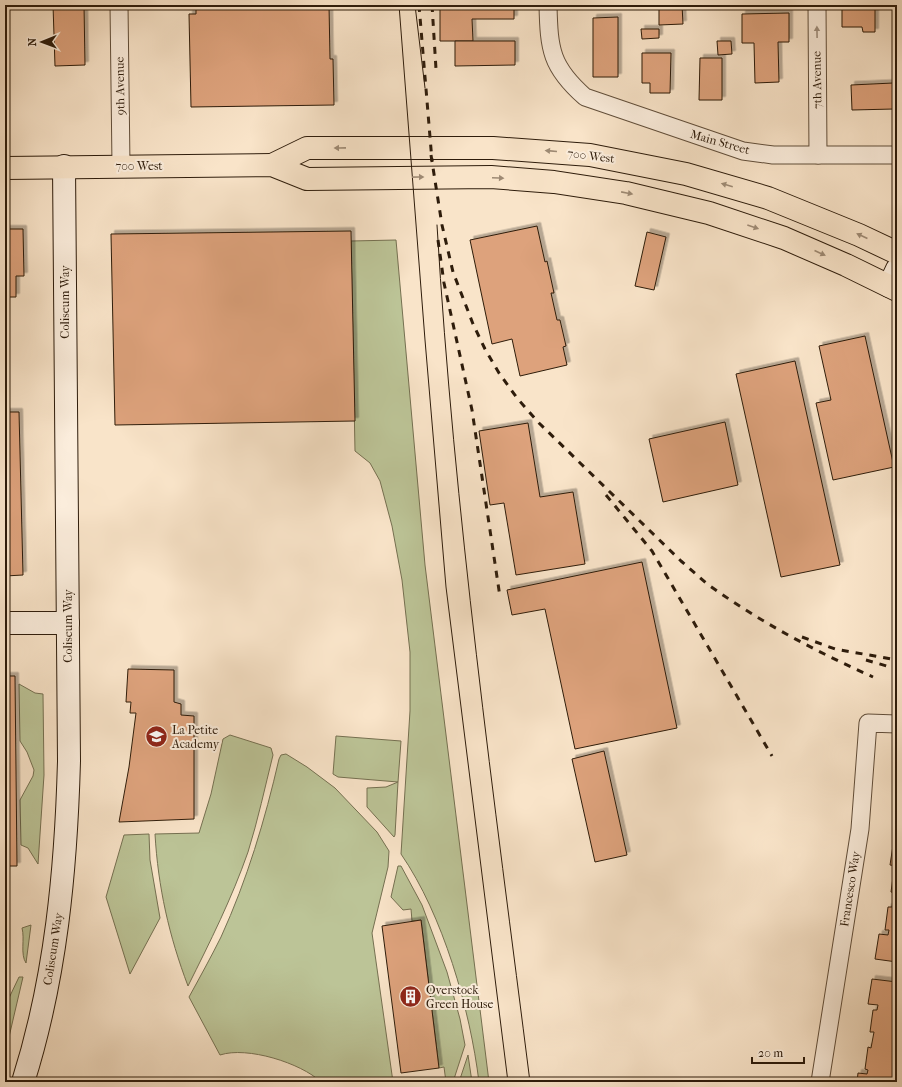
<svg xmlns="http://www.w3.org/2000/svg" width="902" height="1087" viewBox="0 0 902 1087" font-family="'IM FELL French Canon',serif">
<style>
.green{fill:#bcc497;stroke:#757051}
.building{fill:#dda27b;stroke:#2e1c0b;filter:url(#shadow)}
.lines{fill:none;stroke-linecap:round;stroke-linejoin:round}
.street-casing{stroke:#614e3a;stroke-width:19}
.secondary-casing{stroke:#2e1c0b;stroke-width:24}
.primary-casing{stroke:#2e1c0b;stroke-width:24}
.street{stroke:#fbeddc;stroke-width:17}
.secondary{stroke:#fbeddc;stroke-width:22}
.primary{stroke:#f9e4c9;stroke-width:22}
.tram{stroke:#2e1c0b;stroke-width:1}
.rail{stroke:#2e1c0b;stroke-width:3;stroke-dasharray:7 7;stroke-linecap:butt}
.oneway{fill:#9f8f7e}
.oneway2{fill:#9e8a74}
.labels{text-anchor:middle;stroke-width:4;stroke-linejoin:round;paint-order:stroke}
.street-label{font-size:12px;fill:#2e1c0b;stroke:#fbeddc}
.poi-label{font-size:12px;fill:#2e1c0b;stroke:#fbeddc;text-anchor:start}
</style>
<defs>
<filter id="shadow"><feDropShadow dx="3.5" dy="-3.5" stdDeviation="0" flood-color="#0004"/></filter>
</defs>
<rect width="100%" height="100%" fill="#f9e4c9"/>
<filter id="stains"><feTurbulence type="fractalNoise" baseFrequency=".005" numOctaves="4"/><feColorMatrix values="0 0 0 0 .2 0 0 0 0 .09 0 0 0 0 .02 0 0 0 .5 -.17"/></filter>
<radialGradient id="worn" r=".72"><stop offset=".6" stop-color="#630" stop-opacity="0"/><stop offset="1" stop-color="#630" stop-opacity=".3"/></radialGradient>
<g class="green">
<path d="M396,240L425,565L489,1082H479C470,1009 443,915 401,854L410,711V652L402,580L392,526L380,481L370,463L355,451L351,241Z"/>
<polygon points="19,684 35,693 43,694 44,775 38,864 28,848 21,845 20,800 33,776 34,770 27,752 20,741"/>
<path d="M230,735L271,748L273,755C265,787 258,820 248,852C232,898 210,942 188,986C169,936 158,887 155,834L199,833L211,794L223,739Z"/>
<polygon points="336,736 401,741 398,782 338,777 333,774"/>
<path d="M286,754L307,767L335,788L377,832L389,851L388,867L372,933L393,1082H321C301,1063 247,1046 220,1055L189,997C200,977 211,957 221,937C247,880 265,820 279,759L281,755Z"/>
<polygon points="398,782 395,835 394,837 367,807 367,788 386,787"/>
<polygon points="149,834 150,860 160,918 130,974 106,897 124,835"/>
<polygon points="398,866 401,866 422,905 447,972 460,1019 465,1045 453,1082 446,1082 444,1067 439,1068 421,920 412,921 411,909 403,910 391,897"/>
<path d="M31,925L26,963C20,954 25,939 22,928Z"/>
<polygon points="19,977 23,977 9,1037 5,1036 5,1001 6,998 9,998"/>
<polygon points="468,1055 472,1082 459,1082"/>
</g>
<g class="building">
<polygon points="53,5 84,5 85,65 55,66"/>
<polygon points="329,5 330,59 333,59 334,105 191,107 189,14 196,14 196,7"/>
<polygon points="440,5 514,5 514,19 472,19 473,41 440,41"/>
<polygon points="659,5 682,5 683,24 659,25"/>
<polygon points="842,5 875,5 875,32 863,32 862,27 842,27"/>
<polygon points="789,13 789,42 778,42 779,82 755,83 754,43 742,43 742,14"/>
<polygon points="618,17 618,77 593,77 593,18"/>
<polygon points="641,29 659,29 659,38 642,39"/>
<polygon points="455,41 515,41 515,65 455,66"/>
<polygon points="717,41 731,41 732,54 718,55"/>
<polygon points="642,53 671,53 670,93 650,93 650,83 642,83"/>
<polygon points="700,58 722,58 722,100 699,100"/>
<polygon points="893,83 894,109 852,110 851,85"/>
<polygon points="537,226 545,262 547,261 554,293 551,293 557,320 560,320 566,346 563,347 567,365 520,376 512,339 492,344 470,240"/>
<polygon points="5,229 23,229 24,276 16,276 16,297 5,297"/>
<polygon points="351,231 355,421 115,425 111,234"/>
<polygon points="647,232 666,237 654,290 635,286"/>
<polygon points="865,336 894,467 833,480 816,403 831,400 819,346"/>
<polygon points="795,361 840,565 781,577 736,374"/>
<polygon points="5,412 19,412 23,575 5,576"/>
<polygon points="725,422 738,485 663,502 649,439"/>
<polygon points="528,423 540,497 573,492 585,564 516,575 504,503 490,505 479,431"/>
<polygon points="642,562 677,728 575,749 545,609 512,615 507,590"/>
<polygon points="128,669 174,670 174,702 181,704 181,715 194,716 194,819 119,822 129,767 136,713 130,713 131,702 126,702"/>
<polygon points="5,676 15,676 17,866 5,866"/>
<polygon points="604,751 627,855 595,862 572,759"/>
<polygon points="894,839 897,840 897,866 890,865"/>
<polygon points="894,870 897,870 897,962 875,959 879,934 888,935 889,930 885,930 888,907 892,907 895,893 891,892"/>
<polygon points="421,920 439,1068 401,1073 382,926"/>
<polygon points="872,979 897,982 897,1082 857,1082 858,1073 867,1074 868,1070 865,1069 868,1047 871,1048 874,1032 870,1032 873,1010 877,1010 878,1005 868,1004"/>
</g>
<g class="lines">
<defs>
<g id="street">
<polyline points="119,5 121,166"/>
<path d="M548,5C549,50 551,67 585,97L743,151L773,155H897"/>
<polyline points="817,5 818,155"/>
<polyline points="820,1082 860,829 868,723 897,724"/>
</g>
<g id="secondary">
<polyline points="889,286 897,269"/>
<polyline points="5,623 68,623"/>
<path d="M23,1082C56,978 66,870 69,761L64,166"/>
</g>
<g id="primary">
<polyline points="272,165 307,148 493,148 590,155 686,174 768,198 859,235 897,253"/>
<polyline points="5,168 272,165 307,179 491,177 554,182 626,193 709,213 784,238 846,265 897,290"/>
</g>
</defs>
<use href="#street" class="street-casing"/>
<use href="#secondary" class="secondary-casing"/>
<use href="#primary" class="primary-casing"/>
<use href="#street" class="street"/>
<use href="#secondary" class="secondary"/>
<use href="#primary" class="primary"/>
<g class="tram">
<polyline points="399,5 425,340 446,587 508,1082"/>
<polyline points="415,5 425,88"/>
<path d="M437,225C454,512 494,797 530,1082"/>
</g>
<g class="rail">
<polyline points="419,5 432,161"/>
<polyline points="432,5 436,69"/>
<path d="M431,155L442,225L453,272L473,324L485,349L499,373L517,398L539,423L681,561L706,583C758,621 815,651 873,677"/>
<polyline points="438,240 444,283 472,410 500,597"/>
<polyline points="606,495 652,551 772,756"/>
<polyline points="802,637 835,649 897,660"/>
<polyline points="866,660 897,669"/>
</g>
</g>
<defs><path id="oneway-solid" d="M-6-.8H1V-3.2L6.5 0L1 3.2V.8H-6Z"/></defs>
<use class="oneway" href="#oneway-solid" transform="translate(817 32) rotate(-91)"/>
<g class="oneway2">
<use href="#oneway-solid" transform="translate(340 148) rotate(179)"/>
<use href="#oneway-solid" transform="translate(551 151) rotate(-175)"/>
<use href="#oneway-solid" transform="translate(418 177) rotate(-1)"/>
<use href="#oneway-solid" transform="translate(498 178) rotate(3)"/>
<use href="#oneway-solid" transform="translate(727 185) rotate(-164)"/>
<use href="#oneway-solid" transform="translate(627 193) rotate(11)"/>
<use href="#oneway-solid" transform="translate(753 227) rotate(19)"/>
<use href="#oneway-solid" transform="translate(862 236) rotate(-155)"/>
<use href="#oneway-solid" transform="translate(820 253) rotate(24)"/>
</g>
<defs>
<symbol id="school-disc" viewBox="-11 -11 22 22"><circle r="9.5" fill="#8f2418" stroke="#fbeddc"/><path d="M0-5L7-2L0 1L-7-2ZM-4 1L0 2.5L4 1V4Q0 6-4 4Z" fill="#fff"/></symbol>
<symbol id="building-disc" viewBox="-11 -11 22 22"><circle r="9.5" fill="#8f2418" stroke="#fbeddc"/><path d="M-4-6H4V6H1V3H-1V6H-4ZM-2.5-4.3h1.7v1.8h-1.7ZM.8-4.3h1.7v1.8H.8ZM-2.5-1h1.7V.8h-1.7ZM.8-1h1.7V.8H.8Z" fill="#fff"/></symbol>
</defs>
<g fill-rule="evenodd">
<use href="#school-disc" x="144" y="724" width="25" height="25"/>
<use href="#building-disc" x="398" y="984" width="25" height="25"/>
</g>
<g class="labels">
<g class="street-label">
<text transform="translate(817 80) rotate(-91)" y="4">7th Avenue</text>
<text transform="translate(120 86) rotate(-91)" y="4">9th Avenue</text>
<text transform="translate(720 142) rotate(16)" y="4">Main Street</text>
<text transform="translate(591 156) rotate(7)" y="4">700 West</text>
<text x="139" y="170">700 West</text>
<text transform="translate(65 302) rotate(-90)" y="4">Coliseum Way</text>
<text transform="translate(68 626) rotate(-90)" y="4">Coliseum Way</text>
<text transform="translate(850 889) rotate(-81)" y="4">Francesco Way</text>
<text transform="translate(53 949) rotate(-81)" y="4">Coliseum Way</text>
</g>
<g class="poi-label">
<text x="172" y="734">La Petite<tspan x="172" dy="14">Academy</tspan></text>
<text x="426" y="994">Overstock<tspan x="426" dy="14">Green House</tspan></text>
</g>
</g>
<rect width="902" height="1087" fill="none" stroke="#f9e4c9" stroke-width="20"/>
<rect x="6" y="6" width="890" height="1075" fill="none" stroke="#2e1c0b" stroke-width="2"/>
<rect x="10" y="10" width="882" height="1067" fill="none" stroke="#2e1c0b"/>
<g transform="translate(42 42) rotate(269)" stroke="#fbeddc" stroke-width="3" paint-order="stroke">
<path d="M0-3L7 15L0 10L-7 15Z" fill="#2e1c0b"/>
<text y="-6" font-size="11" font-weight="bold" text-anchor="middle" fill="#2e1c0b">N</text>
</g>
<path d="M752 1057v6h52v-6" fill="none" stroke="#2e1c0b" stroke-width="2"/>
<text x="758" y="1057" font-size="12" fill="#2e1c0b" stroke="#fbeddc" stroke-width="3" paint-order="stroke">20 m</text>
<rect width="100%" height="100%" filter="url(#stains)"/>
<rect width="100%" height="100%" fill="url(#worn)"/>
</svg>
